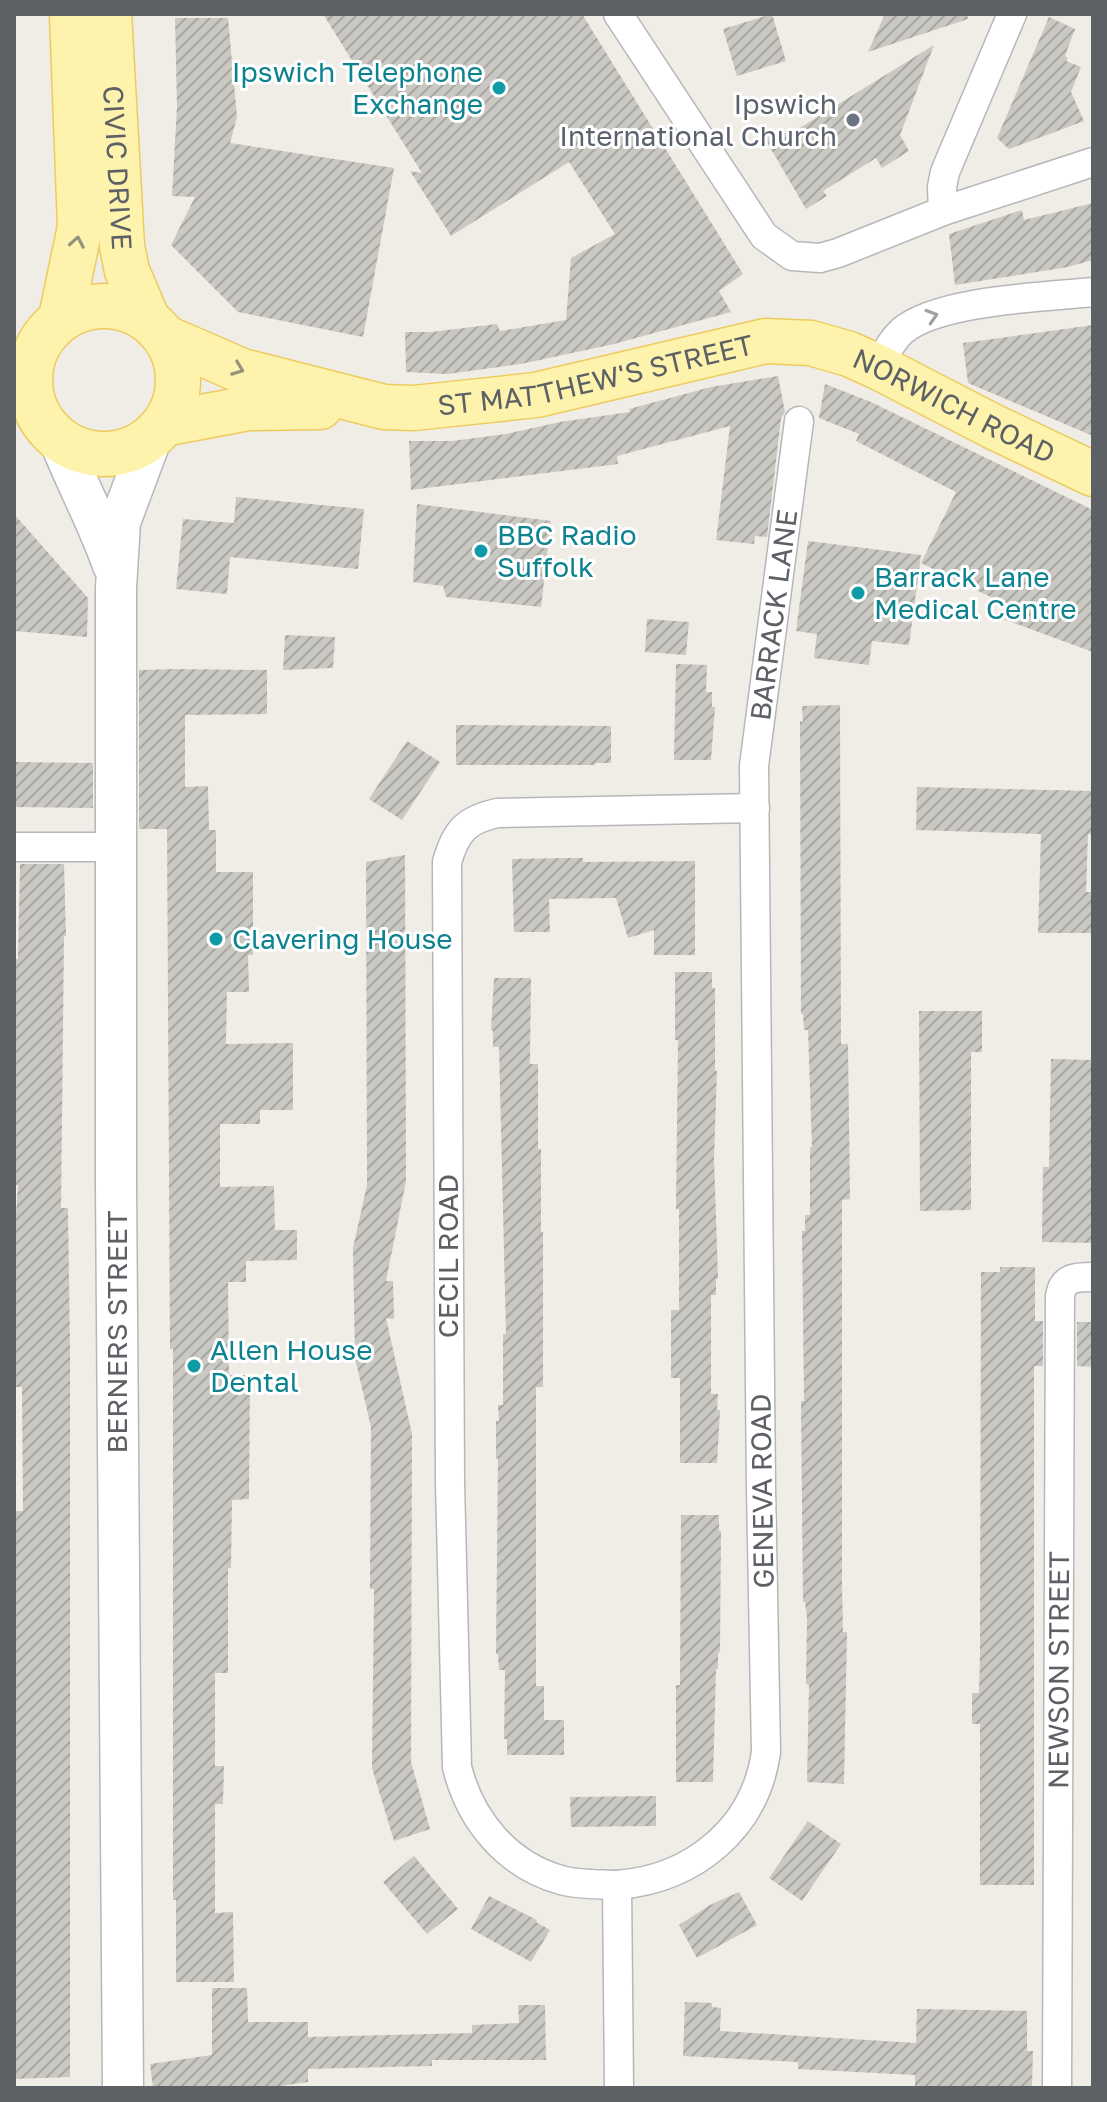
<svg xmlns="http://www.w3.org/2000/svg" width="1107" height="2102" viewBox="0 0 1107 2102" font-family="'Golos Text',sans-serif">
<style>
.building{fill:url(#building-hatch)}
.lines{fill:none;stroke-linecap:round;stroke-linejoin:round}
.street-casing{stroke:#b5b7bb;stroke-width:31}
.secondary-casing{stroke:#b4b7bc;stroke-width:43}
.primary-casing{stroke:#eecb5f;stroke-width:47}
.street{stroke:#fff;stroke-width:28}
.secondary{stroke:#fff;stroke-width:40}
.primary{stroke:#fdf3ac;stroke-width:44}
.oneway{stroke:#95937e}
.oneway2{stroke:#9ea0a3}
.culture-dot{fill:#0f9aa8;stroke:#fff;stroke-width:3}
.worship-dot{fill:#6b7280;stroke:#fff;stroke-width:3}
.labels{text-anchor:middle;stroke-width:6;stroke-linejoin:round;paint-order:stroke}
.culture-label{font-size:28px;fill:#0d838f;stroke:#fff;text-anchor:start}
.worship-label{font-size:28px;fill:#5b616d;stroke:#fff;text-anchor:end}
.street-label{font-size:28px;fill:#5d6065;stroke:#fff}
</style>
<defs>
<pattern id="building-hatch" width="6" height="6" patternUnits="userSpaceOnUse" patternTransform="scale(2)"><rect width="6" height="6" fill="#cac8c2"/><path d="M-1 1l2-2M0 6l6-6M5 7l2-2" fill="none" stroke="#a7a6a1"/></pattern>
</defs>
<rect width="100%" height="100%" fill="#efede5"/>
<g class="building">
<polygon points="323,14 582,14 743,274 719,291 731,312 614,344 521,364 447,374 406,372 405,332 431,332 497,324 500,331 566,320 571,258 615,234 569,162 451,236 410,171 422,173"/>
<polygon points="772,14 786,61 737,76 723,29"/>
<polygon points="885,14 967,14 968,19 868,52"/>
<polygon points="1049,17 1075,29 1065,56 1068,58 1066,61 1081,67 1071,92 1084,121 1009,149 997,138"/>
<polygon points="175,18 228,18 237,117 230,143 394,168 363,337 238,312 171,245 195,197 172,196 177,107"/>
<polygon points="934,45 900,135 909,151 882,168 876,158 823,191 827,196 806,209 758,127 790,134"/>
<polygon points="1093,203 1093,260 1068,267 955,285 949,234 1022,210 1024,220"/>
<polygon points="1093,325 1093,436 968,383 963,343"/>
<polygon points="778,376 785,412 781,418 767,537 755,536 754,544 716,540 730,426 617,456 618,464 411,490 409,441 452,441 506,434 560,422 630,412 629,409 711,387"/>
<polygon points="825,384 871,402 1093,510 1093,652 1003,619 1009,606 921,563 956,492 856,441 859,434 819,418"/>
<polygon points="236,497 364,509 358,569 230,557 227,594 176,589 183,519 234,523"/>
<polygon points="417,504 551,521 541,607 446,597 443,586 413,582"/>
<polygon points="14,514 88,598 87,637 14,631"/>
<polygon points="808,541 921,555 909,645 872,641 869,665 814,658 817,634 796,631"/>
<polygon points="647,619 689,622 686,655 645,652"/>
<polygon points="285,635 335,637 333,668 283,670"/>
<polygon points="676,664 707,665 706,692 712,692 712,707 715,707 711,760 674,760"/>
<polygon points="176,669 267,670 267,714 185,715 185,787 208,786 209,830 216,830 216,872 253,872 253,955 248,955 249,992 227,992 226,1044 293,1043 293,1110 260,1110 260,1124 220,1124 220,1187 274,1186 275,1230 297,1230 297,1260 246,1261 246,1282 228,1282 229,1375 250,1375 249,1499 232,1500 231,1568 228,1568 228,1673 215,1673 215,1766 224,1766 223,1804 215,1804 215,1913 233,1912 234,1982 176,1982 176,1900 173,1900 173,1349 170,1349 167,829 139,829 139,670"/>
<polygon points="840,705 841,1044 848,1044 850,1199 842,1200 842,1583 843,1632 847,1632 844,1784 807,1782 809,1685 806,1684 807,1618 805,1602 803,1602 801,1401 804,1401 802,1231 805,1231 805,1215 810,1215 810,1147 812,1147 808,1030 804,1030 803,1014 801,1014 800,721 803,722 802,706"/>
<polygon points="456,725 611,726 611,763 595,763 595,765 456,765"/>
<polygon points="407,741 440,762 402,820 369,799"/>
<polygon points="14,762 93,763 93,808 14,807"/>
<polygon points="917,787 1093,791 1093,834 1088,834 1086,892 1093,892 1093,933 1038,933 1041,834 916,830"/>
<polygon points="405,855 406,1181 386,1281 393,1281 394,1319 386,1318 412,1434 411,1762 430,1829 394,1841 372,1768 374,1589 370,1589 371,1427 355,1358 353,1248 367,1185 366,862"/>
<polygon points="567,858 583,858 583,862 695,861 695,955 654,955 654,930 628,938 616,898 549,899 550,932 514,932 512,859"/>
<polygon points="20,864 64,864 66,936 64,936 61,1208 68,1208 70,1348 70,2077 14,2079 14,1511 23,1511 22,1387 14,1387 14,1244 18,1185 14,1185 14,959 18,959"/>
<polygon points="675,972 712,972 712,988 715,988 715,1071 717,1071 714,1157 718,1279 716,1279 716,1295 711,1295 711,1394 718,1394 717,1410 720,1410 717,1463 680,1463 680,1378 671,1378 671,1310 679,1310 679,1209 676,1209 678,1040 675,1040"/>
<polygon points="494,978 531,978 530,1064 538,1064 538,1149 541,1149 541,1232 543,1232 543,1387 536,1387 536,1686 544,1686 544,1720 564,1720 564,1755 507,1755 507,1739 504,1739 505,1670 499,1670 498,1654 496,1654 498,1458 496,1459 496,1421 499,1421 498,1405 503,1405 503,1334 506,1334 499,1047 493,1047 493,1031 491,1030"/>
<polygon points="919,1011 982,1011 982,1052 971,1052 971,1210 920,1211"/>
<polygon points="1051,1059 1093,1060 1093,1243 1042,1242 1043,1167 1049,1167"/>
<polygon points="1000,1267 1035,1267 1035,1321 1043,1321 1043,1366 1034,1366 1034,1885 980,1885 980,1724 972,1724 972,1693 979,1693 980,1653 981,1272 1000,1272"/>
<polygon points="1077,1322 1093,1322 1093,1367 1077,1366"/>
<polygon points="681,1515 719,1515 719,1531 721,1531 720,1652 718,1653 718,1669 716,1669 713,1782 676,1782 676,1685 680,1685"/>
<polygon points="656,1796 656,1826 571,1827 570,1797"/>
<polygon points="808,1821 841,1844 802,1901 769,1878"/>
<polygon points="414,1856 458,1909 427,1934 383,1882"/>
<polygon points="739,1892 757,1925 697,1958 679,1925 710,1905"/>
<polygon points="489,1896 537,1920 536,1922 550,1930 531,1962 471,1929"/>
<polygon points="212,1988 247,1988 248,2022 308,2022 308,2037 472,2033 472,2025 519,2023 518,2005 545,2005 546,2060 432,2060 432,2066 308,2069 308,2082 267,2088 153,2088 150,2064 212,2055"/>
<polygon points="685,2002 712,2003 712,2007 721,2008 720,2031 916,2043 917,2009 1027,2011 1027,2051 1033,2051 1032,2088 915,2088 915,2075 798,2069 798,2062 683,2056"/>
</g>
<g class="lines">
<defs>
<g id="street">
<polyline points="618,14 764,236 792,256 820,258 838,253 943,211 1093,162"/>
<polyline points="943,211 942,187 945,172 1012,14"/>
<path d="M878,367C885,355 891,341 902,331C938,300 1045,297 1093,292"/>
<polyline points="14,847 116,847"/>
<path d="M617,1885C599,1884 578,1885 561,1880C507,1865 470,1820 457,1767L450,1482L447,862C456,831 466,820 497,813L755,808"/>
<path id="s1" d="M619,2088L617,1885C693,1879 755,1829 766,1752L761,1488L754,766L799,421"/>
<path id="s2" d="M1057,2088L1060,1296C1063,1277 1076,1277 1093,1277"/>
</g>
<g id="secondary">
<path d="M59,439C76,482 98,522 113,565"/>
<polyline points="123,2088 116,1187 116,588 120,522 151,439"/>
</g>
<g id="primary">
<path id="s3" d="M109,14L122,246L127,271L147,318"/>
<circle cx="104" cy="380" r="74"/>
<polyline points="61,318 80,227 72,14"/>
<path id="s4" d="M166,338L242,371L384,407L414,408L536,395L766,341L811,343L849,354L878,367L994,427L1093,474"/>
<polyline points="164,424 249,408 320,407"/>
</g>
</defs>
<use href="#street" class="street-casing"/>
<use href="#secondary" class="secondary-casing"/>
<use href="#primary" class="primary-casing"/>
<use href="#street" class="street"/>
<use href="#secondary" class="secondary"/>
<use href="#primary" class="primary"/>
</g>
<defs><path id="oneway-chevron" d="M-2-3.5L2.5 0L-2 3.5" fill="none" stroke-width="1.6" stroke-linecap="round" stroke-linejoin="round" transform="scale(2)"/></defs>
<g class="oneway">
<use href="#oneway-chevron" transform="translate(77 242) rotate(-80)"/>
<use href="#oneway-chevron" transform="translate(238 369) rotate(21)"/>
</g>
<use class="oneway2" href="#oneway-chevron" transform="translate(932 316) rotate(-17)"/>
<g class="culture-dot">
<circle cx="499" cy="88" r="8"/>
<circle cx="481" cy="551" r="8"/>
<circle cx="858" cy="593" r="8"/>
<circle cx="216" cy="939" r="8"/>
<circle cx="194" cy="1366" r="8"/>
</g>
<circle class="worship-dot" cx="853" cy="120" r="8"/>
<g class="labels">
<g class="culture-label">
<text x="483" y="82" text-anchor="end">Ipswich Telephone<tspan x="483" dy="32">Exchange</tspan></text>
<text x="497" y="545">BBC Radio<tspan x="497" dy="32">Suffolk</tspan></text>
<text x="874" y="587">Barrack Lane<tspan x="874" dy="32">Medical Centre</tspan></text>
<text x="232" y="949">Clavering House</text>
<text x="210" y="1360">Allen House<tspan x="210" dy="32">Dental</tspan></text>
</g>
<g class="worship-label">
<text x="837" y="114">Ipswich<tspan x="837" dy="32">International Church</tspan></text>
</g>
<g class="street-label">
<text dy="10" stroke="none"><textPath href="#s3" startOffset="154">CIVIC DRIVE</textPath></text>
<text dy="10" stroke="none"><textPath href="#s4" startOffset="444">ST MATTHEW'S STREET</textPath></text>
<text dy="10" stroke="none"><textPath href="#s4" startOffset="820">NORWICH ROAD</textPath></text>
<text dy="10" stroke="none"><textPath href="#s1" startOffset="1558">BARRACK LANE</textPath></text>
<text transform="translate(448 1256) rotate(-90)" y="10">CECIL ROAD</text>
<text transform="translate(117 1332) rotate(-90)" y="10">BERNERS STREET</text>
<text transform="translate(762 1491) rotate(-91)" y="10">GENEVA ROAD</text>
<text dy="10" stroke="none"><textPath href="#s2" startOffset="418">NEWSON STREET</textPath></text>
</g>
</g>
<rect width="1107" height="2102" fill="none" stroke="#5d6065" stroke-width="32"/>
</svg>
